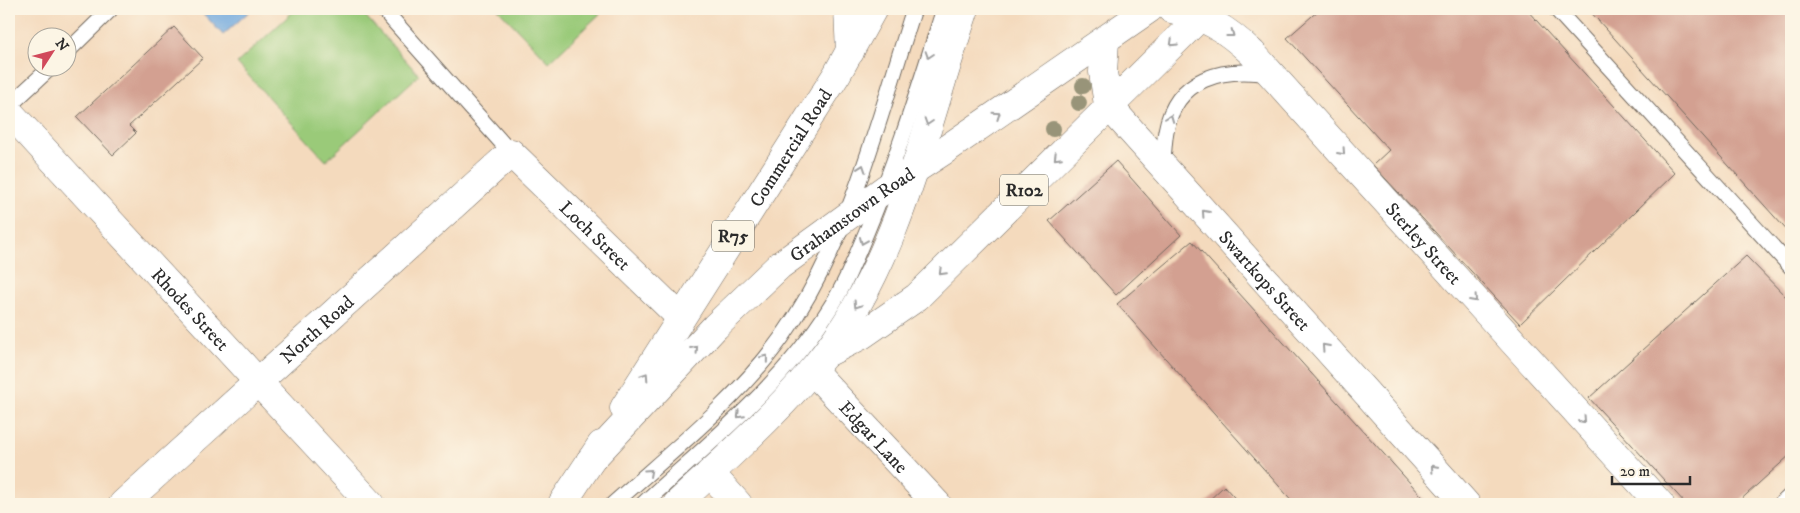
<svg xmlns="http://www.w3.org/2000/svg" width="1800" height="513" viewBox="0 0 1800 513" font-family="'IM FELL DW Pica',serif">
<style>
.green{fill:#9aca79;stroke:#627a52}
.water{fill:#6ea7de;stroke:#4c6984}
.building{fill:#d3a091}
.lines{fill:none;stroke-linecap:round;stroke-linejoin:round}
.service-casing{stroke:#71685e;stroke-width:17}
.minor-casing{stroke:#71685e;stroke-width:29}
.primary-casing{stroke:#71685e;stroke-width:29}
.service{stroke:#fff;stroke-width:15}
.minor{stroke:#fff;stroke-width:28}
.primary{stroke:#fff;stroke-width:28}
.tree{fill:#989479}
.oneway{stroke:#a0a0a0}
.labels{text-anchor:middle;stroke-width:5;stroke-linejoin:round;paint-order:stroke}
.shield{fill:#fcf5e5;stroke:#6a6863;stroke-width:1}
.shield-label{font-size:18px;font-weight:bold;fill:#2b2b2b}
.street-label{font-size:19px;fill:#2b2b2b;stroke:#fcf5e5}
</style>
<rect width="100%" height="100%" fill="#fcf5e5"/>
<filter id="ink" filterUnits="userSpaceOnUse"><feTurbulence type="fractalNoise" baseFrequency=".02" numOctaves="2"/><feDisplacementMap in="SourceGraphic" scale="10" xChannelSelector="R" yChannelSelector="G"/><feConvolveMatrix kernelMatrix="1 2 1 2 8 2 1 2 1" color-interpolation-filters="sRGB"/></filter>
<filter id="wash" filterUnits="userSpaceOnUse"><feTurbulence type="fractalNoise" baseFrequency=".0096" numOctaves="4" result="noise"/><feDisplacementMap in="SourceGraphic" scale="20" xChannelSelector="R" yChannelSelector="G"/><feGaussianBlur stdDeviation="1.12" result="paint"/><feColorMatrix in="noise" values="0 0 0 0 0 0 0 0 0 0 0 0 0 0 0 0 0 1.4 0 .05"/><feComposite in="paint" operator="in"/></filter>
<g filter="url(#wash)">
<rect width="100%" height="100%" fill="#f4dabd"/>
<g class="green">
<polygon points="296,9 359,9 419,75 326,161 237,63"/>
<polygon points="498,9 605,9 549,62"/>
</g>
<polygon class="water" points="199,9 252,9 223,35"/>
<g id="blocks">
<g class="building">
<polygon points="1320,9 1526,9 1675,173 1520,324 1373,165 1389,150 1287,38"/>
<polygon points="1588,9 1791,9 1791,235"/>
<polygon points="174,27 203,58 129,126 136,133 113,155 77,117"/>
<polygon points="1116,161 1181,235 1116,295 1049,221"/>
<polygon points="1192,241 1429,504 1295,504 1117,304"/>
<polygon points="1746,256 1791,302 1791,454 1736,504 1686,504 1589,398"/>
<polygon points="1224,486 1240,504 1205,504"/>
</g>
</g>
</g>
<g filter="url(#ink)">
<use href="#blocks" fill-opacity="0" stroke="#71685e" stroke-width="1"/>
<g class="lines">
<defs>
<g id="service">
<polyline points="383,9 511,153"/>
<polyline points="1556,9 1791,267"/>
<polyline points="68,51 111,9"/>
<polyline points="9,106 50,68"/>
<path d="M1162,166C1164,154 1164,142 1166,131C1176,77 1223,67 1269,74"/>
<path d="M613,504C671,452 736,401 782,337C850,241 878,120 914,9"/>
<path d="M643,504C709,443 782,385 830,308C845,285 855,259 866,233C897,160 920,84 944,9"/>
<polyline points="1781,504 1791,495"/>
</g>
<g id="minor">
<polyline points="848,9 850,52"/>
<path id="s1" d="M1171,9C1208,18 1224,27 1252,53L1660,504"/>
<path id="s2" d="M1105,41L1103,72L1108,105L1466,504"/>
<path id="s3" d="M9,112L371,504"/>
<path id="s4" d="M812,370L937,504"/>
<polyline points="710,473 738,504"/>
<path id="s5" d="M123,504L511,153L681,318"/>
</g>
<g id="primary">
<polyline points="827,353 862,335 917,297 1208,9"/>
<path id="s6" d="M624,408L837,74L873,9"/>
<path id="s7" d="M590,461L715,327L779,266L885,189L945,150L1149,9"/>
<polyline points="562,504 601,445"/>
<path d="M677,504C727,457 783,409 825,354C901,254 925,125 965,9"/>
</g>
</defs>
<use href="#service" class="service-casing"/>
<use href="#minor" class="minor-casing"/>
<use href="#primary" class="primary-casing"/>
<use href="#service" class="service"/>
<use href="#minor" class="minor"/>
<use href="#primary" class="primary"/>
</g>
<g class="tree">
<circle cx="1083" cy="86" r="8"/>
<circle cx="1079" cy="103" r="8"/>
<circle cx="1053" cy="129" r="8"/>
</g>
<defs><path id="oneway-chevron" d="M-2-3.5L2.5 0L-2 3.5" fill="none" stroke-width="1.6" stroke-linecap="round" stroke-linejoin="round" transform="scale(1.25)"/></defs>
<g class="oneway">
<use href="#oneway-chevron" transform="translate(1231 34) rotate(37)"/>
<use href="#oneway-chevron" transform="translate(1173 43) rotate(136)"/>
<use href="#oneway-chevron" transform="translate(929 55) rotate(108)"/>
<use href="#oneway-chevron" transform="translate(997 115) rotate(-34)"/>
<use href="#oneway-chevron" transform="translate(1170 118) rotate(-69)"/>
<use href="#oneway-chevron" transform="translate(928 122) rotate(108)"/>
<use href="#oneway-chevron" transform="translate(1342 152) rotate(48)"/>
<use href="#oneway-chevron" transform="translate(1057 157) rotate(135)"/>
<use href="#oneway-chevron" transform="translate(862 168) rotate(-71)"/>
<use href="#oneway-chevron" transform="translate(1205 213) rotate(-132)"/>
<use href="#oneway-chevron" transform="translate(863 241) rotate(113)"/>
<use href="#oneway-chevron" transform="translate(942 272) rotate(135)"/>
<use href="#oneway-chevron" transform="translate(1474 299) rotate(48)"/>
<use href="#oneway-chevron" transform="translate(857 305) rotate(122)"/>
<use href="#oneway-chevron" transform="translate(1325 347) rotate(-132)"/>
<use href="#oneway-chevron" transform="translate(695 349) rotate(-48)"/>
<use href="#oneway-chevron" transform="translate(765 358) rotate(-51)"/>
<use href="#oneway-chevron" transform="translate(645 376) rotate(-57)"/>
<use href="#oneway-chevron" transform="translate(740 415) rotate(135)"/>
<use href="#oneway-chevron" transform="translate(1583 420) rotate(48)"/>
<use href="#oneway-chevron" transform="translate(1434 468) rotate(-132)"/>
<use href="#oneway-chevron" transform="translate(649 472) rotate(-42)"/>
</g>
</g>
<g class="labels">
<g class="shield">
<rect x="1000" y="174.5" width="48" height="31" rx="4"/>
<rect x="712" y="220.5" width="42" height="31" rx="4"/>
</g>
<g class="shield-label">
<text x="1024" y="196">R102</text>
<text x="733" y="242">R75</text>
</g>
<g class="street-label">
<text dy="7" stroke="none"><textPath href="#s6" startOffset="309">Commercial Road</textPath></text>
<text dy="7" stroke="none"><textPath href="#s7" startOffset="361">Grahamstown Road</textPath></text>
<text dy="7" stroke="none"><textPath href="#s5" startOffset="641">Loch Street</textPath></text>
<text dy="7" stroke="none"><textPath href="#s1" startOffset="350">Sterley Street</textPath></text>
<text dy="7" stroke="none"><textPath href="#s2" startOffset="300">Swartkops Street</textPath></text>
<text dy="7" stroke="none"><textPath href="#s3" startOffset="268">Rhodes Street</textPath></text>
<text dy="7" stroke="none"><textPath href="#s5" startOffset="261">North Road</textPath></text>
<text dy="7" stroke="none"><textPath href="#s4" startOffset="91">Edgar Lane</textPath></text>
</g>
</g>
<rect width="1800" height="513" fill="none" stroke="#fcf5e5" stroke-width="30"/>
<g transform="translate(52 52) rotate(54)"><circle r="24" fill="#fcf5e5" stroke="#a8a49b"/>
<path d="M0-4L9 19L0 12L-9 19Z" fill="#d1495b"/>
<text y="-8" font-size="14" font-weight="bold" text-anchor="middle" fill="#2b2b2b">N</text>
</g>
<path d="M1612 476v8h78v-8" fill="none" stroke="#2b2b2b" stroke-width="2.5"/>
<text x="1620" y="476" font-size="15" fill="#2b2b2b" stroke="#fcf5e5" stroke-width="4" paint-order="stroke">20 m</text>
</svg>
